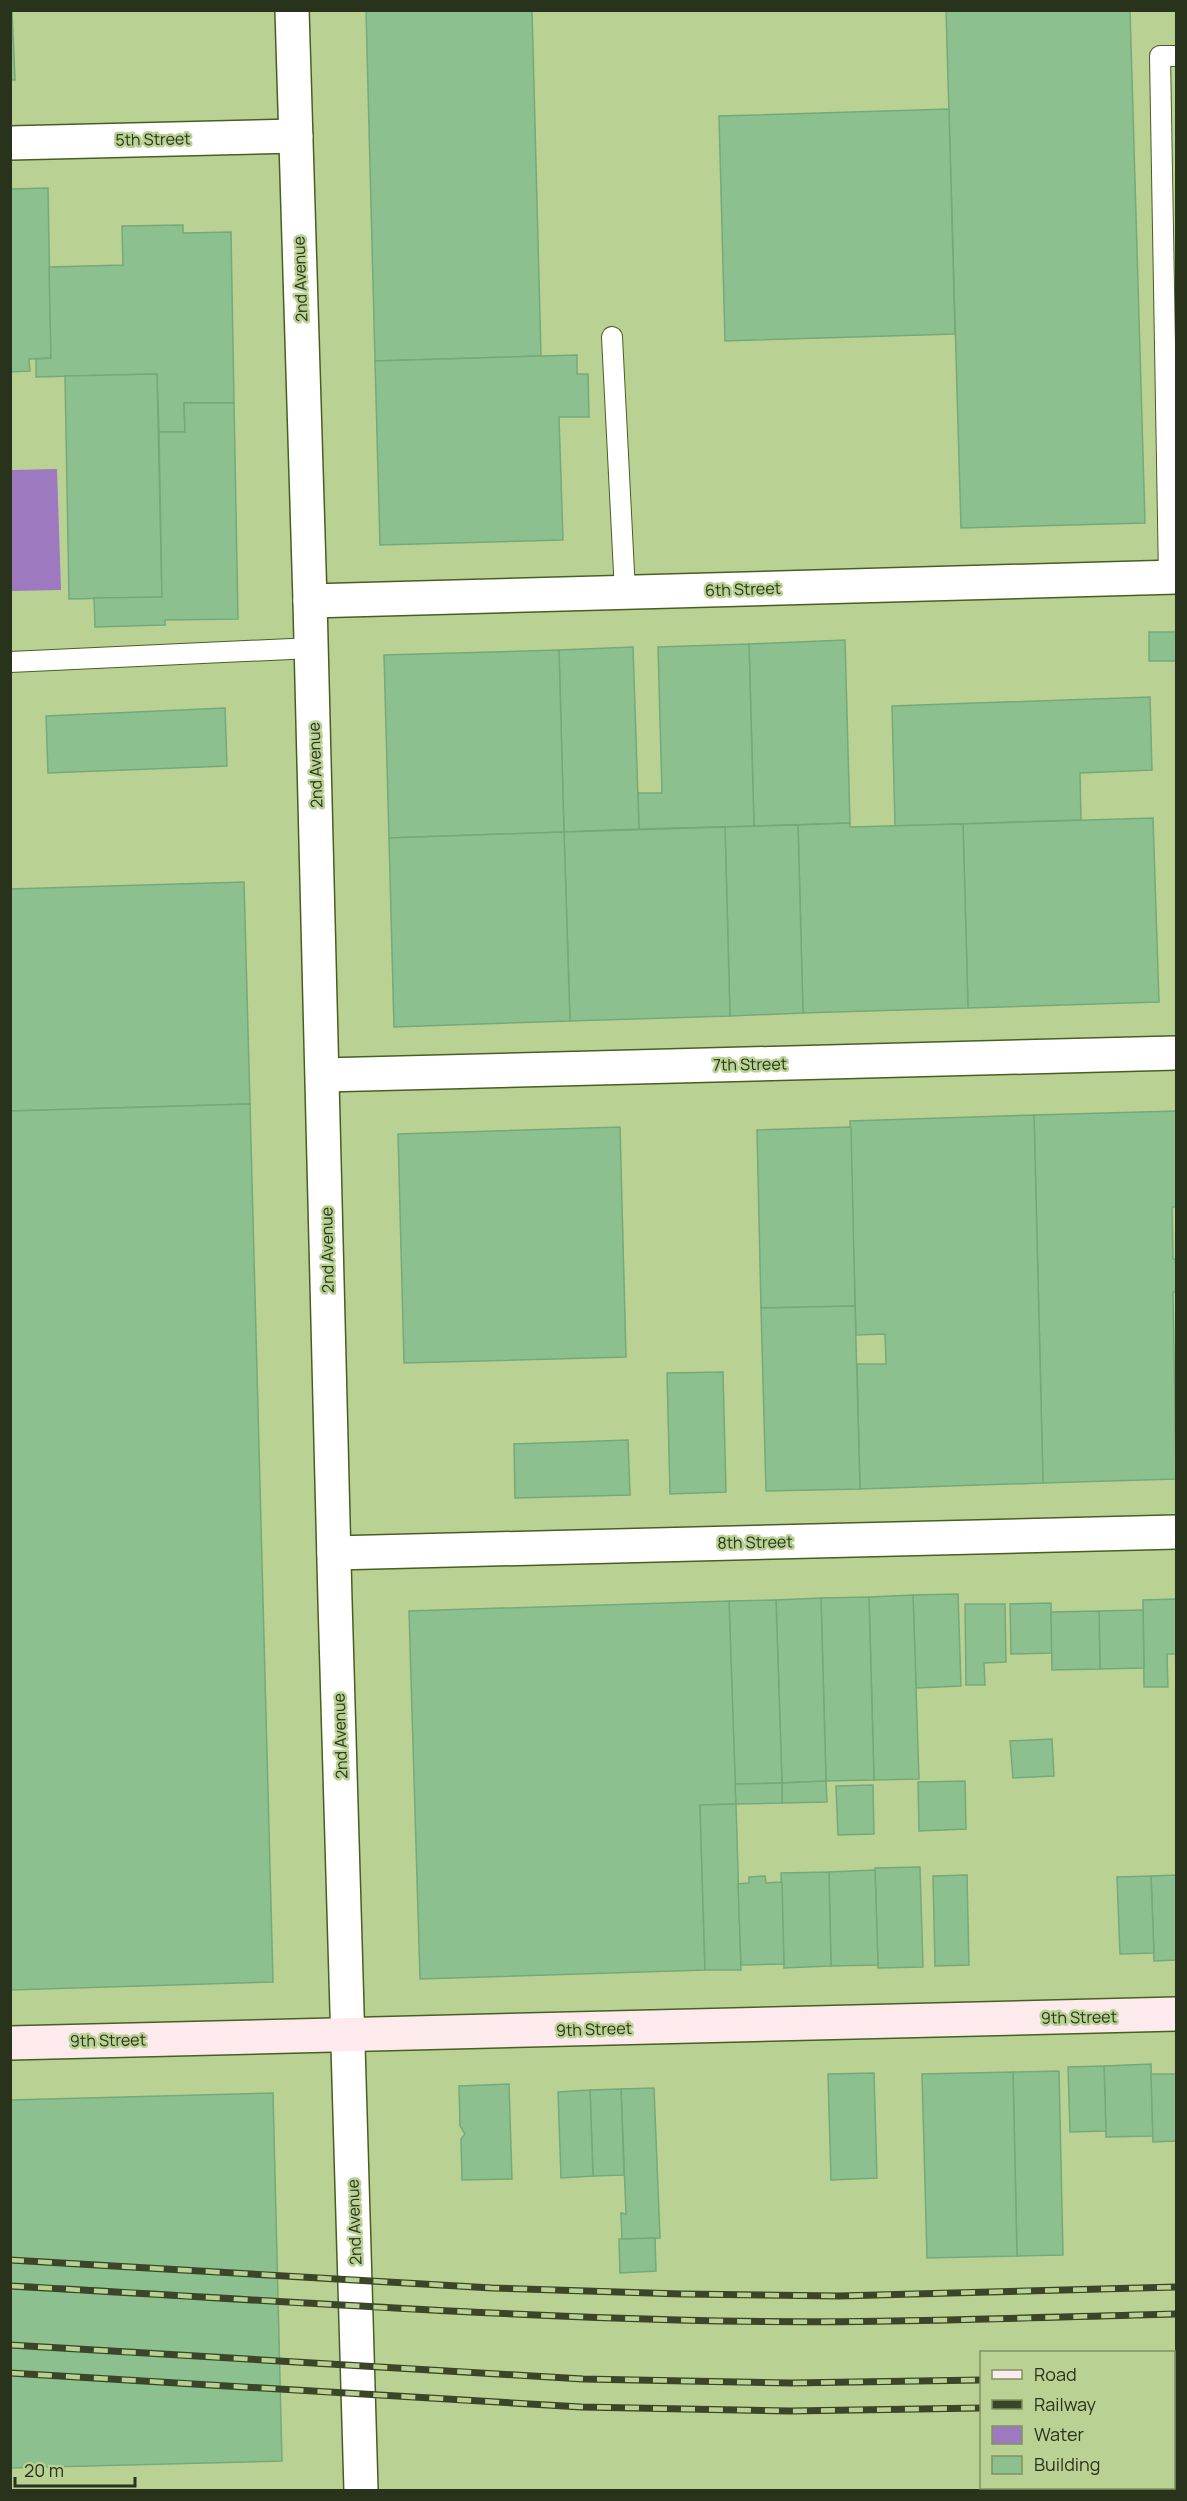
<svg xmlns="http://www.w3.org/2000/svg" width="1187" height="2501" viewBox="0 0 1187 2501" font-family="Manrope,sans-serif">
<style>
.water{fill:#9d79c0}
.building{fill:#8cc08f;stroke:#76a979;stroke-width:1.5}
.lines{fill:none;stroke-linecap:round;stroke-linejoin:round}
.lane-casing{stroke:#495e23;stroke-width:22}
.street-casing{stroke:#495e23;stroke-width:36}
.secondary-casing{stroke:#495e23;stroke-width:36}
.lane{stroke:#fff;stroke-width:20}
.street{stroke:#fff;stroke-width:33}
.secondary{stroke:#fceaed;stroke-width:33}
.rail-casing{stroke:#3b4629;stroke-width:7}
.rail{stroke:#b9d294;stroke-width:4.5;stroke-dasharray:14;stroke-linecap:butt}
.labels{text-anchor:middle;stroke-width:5;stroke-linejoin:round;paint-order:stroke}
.street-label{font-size:16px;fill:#29321a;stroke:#b9d294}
</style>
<rect width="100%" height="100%" fill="#b9d294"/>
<polygon class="water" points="57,469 61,590 11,591 11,470"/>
<g class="building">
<polygon points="10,10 12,10 15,80 10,80"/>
<polygon points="366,10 532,10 541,356 375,361"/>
<polygon points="946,10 1130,10 1145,523 961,528"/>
<polygon points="949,109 955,334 725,341 719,116"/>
<polygon points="48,188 51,358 29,359 30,371 10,372 10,189"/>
<polygon points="183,225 183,233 231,232 234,403 184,403 185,432 159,432 157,374 36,377 36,359 51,358 49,267 123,265 122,226"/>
<polygon points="577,355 577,374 588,374 589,417 559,417 563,540 380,545 375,361"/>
<polygon points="157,374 162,597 69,599 65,376"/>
<polygon points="184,403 234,403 238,619 165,620 165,625 95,627 94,598 162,597 159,432 185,432"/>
<rect x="1149" y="632" width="27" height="29"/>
<polygon points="845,640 850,823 754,826 749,644"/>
<polygon points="749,644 754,826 639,829 638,793 662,793 658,647"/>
<polygon points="633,647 639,829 564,832 559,650"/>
<polygon points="559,650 564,832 389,838 384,655"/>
<polygon points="1150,697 1152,770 1080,773 1081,820 895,826 892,706"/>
<polygon points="225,708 227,766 48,773 46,716"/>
<polygon points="1153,818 1159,1002 968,1008 963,824"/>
<polygon points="850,823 850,827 963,824 968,1008 803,1013 798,825"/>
<polygon points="798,825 803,1013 730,1016 725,827"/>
<polygon points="725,827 730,1016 570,1021 564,832"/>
<polygon points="564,832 570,1021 394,1027 389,838"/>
<polygon points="244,882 250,1104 10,1111 10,889"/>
<polygon points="250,1104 273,1982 10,1990 10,1111"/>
<polygon points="1176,1111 1176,1207 1172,1207 1173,1259 1176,1259 1176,1292 1173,1292 1176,1479 1043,1483 1034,1115"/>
<polygon points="1034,1115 1043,1483 860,1489 857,1364 886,1364 885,1334 856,1335 850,1121"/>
<polygon points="620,1127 626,1357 404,1363 398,1134"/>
<polygon points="851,1127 855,1306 761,1308 757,1130"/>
<polygon points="855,1306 860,1489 766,1491 761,1308"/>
<polygon points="723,1372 726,1492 670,1494 667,1373"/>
<polygon points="628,1440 630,1495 515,1498 514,1444"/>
<polygon points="958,1594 961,1686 916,1688 913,1595"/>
<polygon points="913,1595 919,1779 874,1780 869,1597"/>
<polygon points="869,1597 874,1780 826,1781 821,1598"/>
<polygon points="821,1598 826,1781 782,1783 776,1600"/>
<polygon points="1176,1599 1176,1654 1167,1654 1168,1687 1144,1687 1143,1600"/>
<polygon points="776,1600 782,1783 735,1784 729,1601"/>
<polygon points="729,1601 736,1804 700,1805 705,1970 420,1979 409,1611"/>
<polygon points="1051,1603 1052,1653 1011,1654 1010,1604"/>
<polygon points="965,1604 1005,1604 1006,1662 984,1663 985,1685 966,1685"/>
<polygon points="1143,1610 1144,1668 1100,1669 1099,1611"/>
<polygon points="1099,1611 1100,1669 1052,1670 1051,1612"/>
<polygon points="1052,1739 1054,1776 1013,1778 1010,1741"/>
<polygon points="826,1781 827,1802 782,1803 782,1783"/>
<polygon points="965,1781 966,1829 919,1831 918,1782"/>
<polygon points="782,1783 782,1803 736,1804 735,1784"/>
<polygon points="873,1785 874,1834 838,1835 836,1786"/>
<polygon points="736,1804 741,1970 705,1970 700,1805"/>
<polygon points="920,1867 923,1967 878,1968 875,1868"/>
<polygon points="875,1870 878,1965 831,1966 829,1872"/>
<polygon points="829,1872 831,1966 784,1968 781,1873"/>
<polygon points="967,1875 969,1965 935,1966 933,1876"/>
<polygon points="1176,1875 1176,1960 1154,1961 1151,1876"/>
<polygon points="765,1876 766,1883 782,1882 784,1964 741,1965 738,1884 749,1883 749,1877"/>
<polygon points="1151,1876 1154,1953 1120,1954 1117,1877"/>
<polygon points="1151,2064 1153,2136 1106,2137 1104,2066"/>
<polygon points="1104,2066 1106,2131 1070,2132 1068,2067"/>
<polygon points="1059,2071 1063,2255 1017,2256 1013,2072"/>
<polygon points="1013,2072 1017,2256 927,2258 922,2074"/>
<polygon points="874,2073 877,2178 831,2180 828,2074"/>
<polygon points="1151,2074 1176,2074 1176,2141 1153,2142"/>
<polygon points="509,2084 512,2179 462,2180 461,2139 465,2134 460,2126 459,2086"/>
<polygon points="654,2088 660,2238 622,2240 621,2213 626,2214 621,2089"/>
<polygon points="621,2089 624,2175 593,2176 590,2090"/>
<polygon points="590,2090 593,2176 561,2178 558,2092"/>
<polygon points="273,2093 282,2461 10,2468 10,2100"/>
<polygon points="655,2238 656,2271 620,2273 619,2239"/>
</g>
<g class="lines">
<defs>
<g id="lane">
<polyline points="612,337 625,592"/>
<polyline points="1169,577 1160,56 1176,56"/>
<polyline points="10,662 312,648"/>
</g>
<g id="street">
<polyline points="292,10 310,601 335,1601 361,2490"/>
<polyline points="10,143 296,136"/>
<polyline points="310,601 1176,577"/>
<polyline points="323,1075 1176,1053"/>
<polyline points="334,1553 1176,1532"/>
<polyline points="1146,2490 1176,2490"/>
</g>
<polyline id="secondary" points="10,2043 1176,2014"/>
</defs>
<use href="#lane" class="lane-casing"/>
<use href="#street" class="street-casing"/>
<use href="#secondary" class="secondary-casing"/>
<use href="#lane" class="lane"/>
<use href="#street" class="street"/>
<use href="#secondary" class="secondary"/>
<defs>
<g id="rail">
<polyline points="10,2260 492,2288 681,2294 839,2296 1176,2287"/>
<path d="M10,2286C233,2298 455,2314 678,2320C844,2325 1011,2318 1176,2314"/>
<polyline points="10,2345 583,2379 791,2383 982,2380"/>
<polyline points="10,2373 581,2407 790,2411 982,2408"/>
<polyline points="1174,2374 1176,2374"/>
<polyline points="1174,2402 1176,2402"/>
</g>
</defs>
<use href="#rail" class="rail-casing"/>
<use href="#rail" class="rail"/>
</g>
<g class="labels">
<g class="street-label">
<text transform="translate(153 139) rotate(-1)" y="6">5th Street</text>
<text transform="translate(300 279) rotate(-92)" y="6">2nd Avenue</text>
<text transform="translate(743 589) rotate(-2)" y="6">6th Street</text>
<text transform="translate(315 765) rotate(-92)" y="6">2nd Avenue</text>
<text transform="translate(750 1064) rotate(-1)" y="6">7th Street</text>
<text transform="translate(327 1250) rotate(-91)" y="6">2nd Avenue</text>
<text transform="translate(755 1542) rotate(-1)" y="6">8th Street</text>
<text transform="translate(340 1736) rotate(-92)" y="6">2nd Avenue</text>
<text transform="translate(1079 2017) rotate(-1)" y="6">9th Street</text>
<text transform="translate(594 2029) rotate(-2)" y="6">9th Street</text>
<text transform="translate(108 2040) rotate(-1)" y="6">9th Street</text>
<text transform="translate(354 2222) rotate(-92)" y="6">2nd Avenue</text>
</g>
</g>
<rect width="1187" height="2501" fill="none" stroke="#29321a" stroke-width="24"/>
<rect x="980" y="2351" width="195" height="138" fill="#b9d294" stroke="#7f9263" stroke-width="1.5"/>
<rect x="992" y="2370" width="30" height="9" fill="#fceaed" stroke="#7f9263" stroke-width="1.5"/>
<text x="1034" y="2381" font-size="18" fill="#29321a">Road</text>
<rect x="992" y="2400" width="30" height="9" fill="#3b4629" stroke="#7f9263" stroke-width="1.5"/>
<text x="1034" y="2411" font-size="18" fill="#29321a">Railway</text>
<rect x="992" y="2426" width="30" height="18" fill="#9d79c0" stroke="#7f9263" stroke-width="1.5"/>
<text x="1034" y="2441" font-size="18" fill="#29321a">Water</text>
<rect x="992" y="2456" width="30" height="18" fill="#8cc08f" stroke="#7f9263" stroke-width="1.5"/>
<text x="1034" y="2471" font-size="18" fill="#29321a">Building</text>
<path d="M15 2477v9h120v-9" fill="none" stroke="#29321a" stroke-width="3"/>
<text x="24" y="2477" font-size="18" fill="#29321a" stroke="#b9d294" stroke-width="4.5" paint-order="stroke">20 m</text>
</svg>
